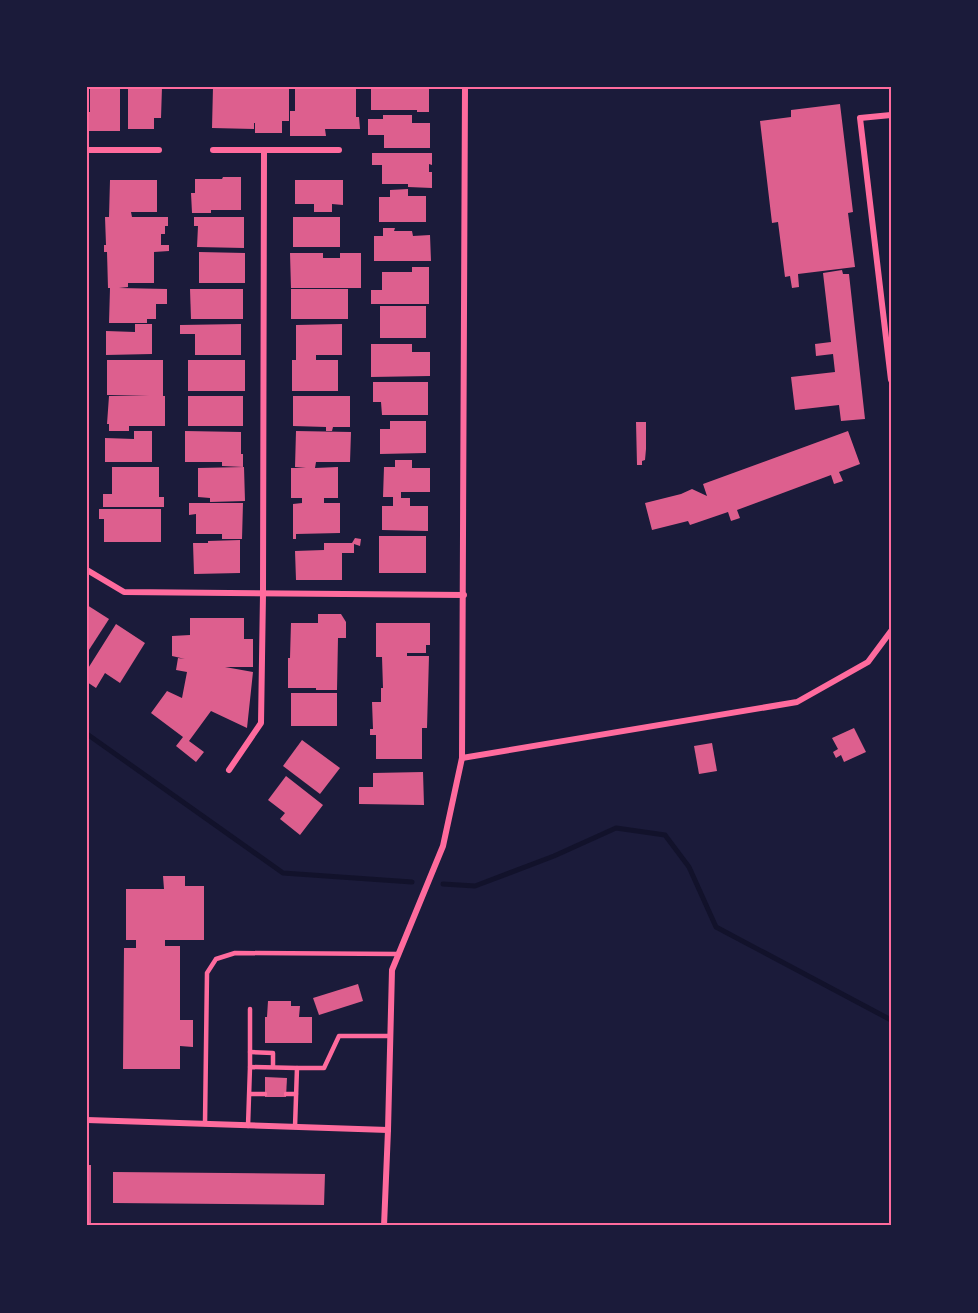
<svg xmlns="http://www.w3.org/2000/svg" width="978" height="1313" viewBox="0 0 978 1313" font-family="Lato,sans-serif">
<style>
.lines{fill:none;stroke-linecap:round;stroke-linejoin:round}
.stream{stroke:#12122b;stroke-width:5}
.building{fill:#dd5f8e}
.service{stroke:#ff6b9d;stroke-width:4.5}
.minor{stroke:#ff6b9d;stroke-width:6}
.neatline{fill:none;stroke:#ff6b9d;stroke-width:2}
</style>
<rect width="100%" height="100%" fill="#1b1b3a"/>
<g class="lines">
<g class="stream">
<polyline points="87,734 283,873 412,882"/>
<polyline points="443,884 475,886 554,856 616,828 665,835 689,867 716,927 891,1020"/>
</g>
</g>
<g class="building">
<polygon points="90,87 120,87 120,131 87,131 87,112 90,112"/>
<polygon points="128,87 162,87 161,118 154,118 154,129 128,129"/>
<polygon points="213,87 289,87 289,121 282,121 282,133 255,133 255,123 254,123 254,129 212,128"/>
<polygon points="295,87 356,87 356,117 359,117 360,129 325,129 326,136 290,136 290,111 295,111"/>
<polygon points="371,87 429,87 429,112 417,112 417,110 371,110"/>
<polygon points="840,104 853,212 848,213 855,267 798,274 799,287 792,288 790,276 785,277 778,222 772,223 760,121 791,117 791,110"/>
<polygon points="383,115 412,115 412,123 430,123 430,148 384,148 384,135 368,135 368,119 383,119"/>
<polygon points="372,153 432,153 432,165 429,164 429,172 432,172 432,188 408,187 408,184 382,184 382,165 372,165"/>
<polygon points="223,177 241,177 241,210 211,210 211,213 192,213 191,193 195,193 195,179 222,179"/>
<polygon points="110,180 157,180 157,212 131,212 132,217 168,217 168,226 165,226 165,234 161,234 161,245 169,245 169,251 154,252 154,283 128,283 128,287 119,288 167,289 167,304 156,304 156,319 147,319 147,323 109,323 110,288 108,288 107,252 104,252 104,245 106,245 105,217 109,217"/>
<polygon points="295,180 343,180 343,205 332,204 332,212 314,212 314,204 295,204"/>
<polygon points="408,189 408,196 426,196 426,222 379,222 379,197 390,197 390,190"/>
<polygon points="194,217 244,217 244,248 197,247 198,226 194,226"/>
<rect x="293" y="217" width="47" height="30"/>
<polygon points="383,228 395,228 394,231 412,231 413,236 430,235 431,261 374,261 374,236 383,236"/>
<polygon points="199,252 245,253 245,283 199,283"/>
<polygon points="290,253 323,253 323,258 340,258 340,253 361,253 361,288 291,288"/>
<polygon points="412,267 429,267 429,304 371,304 371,290 382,290 382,272 412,272"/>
<polygon points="842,270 843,274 849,274 865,419 841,421 839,405 795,410 791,377 835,372 833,354 816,356 815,344 831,342 823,273"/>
<polygon points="190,289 243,289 243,319 191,319"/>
<rect x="291" y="289" width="57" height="30"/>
<rect x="380" y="306" width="46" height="32"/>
<polygon points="135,324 152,324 152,354 106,355 106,331 135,332"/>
<polygon points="241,324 241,355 195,355 195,334 180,334 180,325"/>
<polygon points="342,324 342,355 316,355 316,360 338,360 338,391 292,391 292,360 296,360 296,325"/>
<polygon points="371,344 412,344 412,352 430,352 430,376 371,377"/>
<polygon points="107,360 163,360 163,396 165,396 165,426 129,426 129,431 109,431 109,424 107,424 109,396 149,395 107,395"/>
<rect x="188" y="360" width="57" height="31"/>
<polygon points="373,382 428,382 428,415 382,415 381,402 373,402"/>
<rect x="188" y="396" width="55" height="30"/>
<polygon points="293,396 350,396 350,427 333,427 332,431 326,431 326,427 293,426"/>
<polygon points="390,421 426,421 426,453 380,454 380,429 390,429"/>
<polygon points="636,422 646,422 646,449 645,460 642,461 642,465 637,465"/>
<polygon points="134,431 152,431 152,462 105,462 105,438 134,439"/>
<polygon points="185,431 241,432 241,454 243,454 243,467 222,466 222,462 185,462"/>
<polygon points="296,431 351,432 350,462 316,462 315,468 338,467 338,498 324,498 324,503 340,503 340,533 296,534 296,539 293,539 293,504 302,503 302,498 291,498 291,468 306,468 295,467"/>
<polygon points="848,431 860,464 839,472 843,481 834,484 831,475 737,510 740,518 731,521 728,512 690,525 688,521 652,530 645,503 681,494 692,489 707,496 703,484"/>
<polygon points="395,460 412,460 412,468 430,468 430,492 401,492 401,498 410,498 410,506 428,506 428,531 382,530 382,506 393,506 393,497 383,497 384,467 395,467"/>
<polygon points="112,467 159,467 159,497 164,497 164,507 103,507 103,494 112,494"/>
<polygon points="244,467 245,501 210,502 210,498 198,497 198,468"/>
<polygon points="189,503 243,503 242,539 222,539 222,534 196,534 196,514 189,515"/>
<polygon points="99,509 161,509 161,542 104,542 104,519 99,519"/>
<rect x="379" y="536" width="47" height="37"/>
<polygon points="355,538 361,539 360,546 354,544 354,553 342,553 342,580 296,580 295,551 324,550 324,543 352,543"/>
<polygon points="240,540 240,573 194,574 193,543 208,543 208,541"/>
<polygon points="87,605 109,619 87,653"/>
<polygon points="318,614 341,614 346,622 346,638 338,638 337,690 316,690 316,688 288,688 288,658 290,658 291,623 318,623"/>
<polygon points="190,618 244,618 244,639 253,639 253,667 225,667 253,672 247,728 211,711 189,741 204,752 196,762 176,746 183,737 151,713 167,691 182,698 187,672 176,670 178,658 185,659 172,656 172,636 190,635"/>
<polygon points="376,623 430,623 430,645 426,645 426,653 407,653 407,656 429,656 427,728 422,728 422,759 376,759 376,735 370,735 370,729 373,729 372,702 381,702 381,688 383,688 382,657 376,657"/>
<polygon points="116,624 145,643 120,683 105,673 96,688 87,682 87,670"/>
<rect x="291" y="693" width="46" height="33"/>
<polygon points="854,728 866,752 844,762 841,755 836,758 833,752 838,749 832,738"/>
<polygon points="302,740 340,768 320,794 283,766"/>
<polygon points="712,743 717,771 699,774 694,746"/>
<polygon points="423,772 424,805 359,804 359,787 373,787 373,773"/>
<polygon points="286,776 323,805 300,835 280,819 285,813 268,800"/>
<polygon points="163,876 185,876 185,886 204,886 204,940 165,940 165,946 180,946 180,1020 193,1020 193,1047 180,1046 180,1069 123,1069 124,948 136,948 136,940 126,940 126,889 164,889"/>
<polygon points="358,984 363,1001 319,1015 313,998"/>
<polygon points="268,1001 291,1001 291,1006 300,1006 299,1017 312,1017 312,1043 265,1043 265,1017 267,1017"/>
<polygon points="265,1077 287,1078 286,1097 265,1097"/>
<rect x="87" y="1165" width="4" height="61"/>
<polygon points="113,1172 325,1174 324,1205 113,1203"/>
</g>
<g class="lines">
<g class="service">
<polyline points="250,1052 273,1053 273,1067"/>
<polyline points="250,1067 250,1009"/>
<polyline points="250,1094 265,1094"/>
<polyline points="286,1094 296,1094"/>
<polyline points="205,1124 207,973 216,959 235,953 398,954"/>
<polyline points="248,1126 250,1067 297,1068"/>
<polyline points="295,1127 297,1068 324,1068 339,1036 390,1036"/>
</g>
<g class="minor">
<polyline points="891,115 860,118 891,380"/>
<polyline points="87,150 159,150"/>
<polyline points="213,150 339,150"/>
<polyline points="87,570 124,592 464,595"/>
<polyline points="462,758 797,702 868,662 891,631"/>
<polyline points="229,770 261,723 263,594 264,150"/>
<polyline points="87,1120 388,1130"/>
<polyline points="384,1226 388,1130 392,970 443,846 462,758 465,87"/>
</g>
</g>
<rect width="978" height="1313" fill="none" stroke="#1b1b3a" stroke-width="177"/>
<rect x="88" y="88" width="802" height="1136" class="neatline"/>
</svg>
